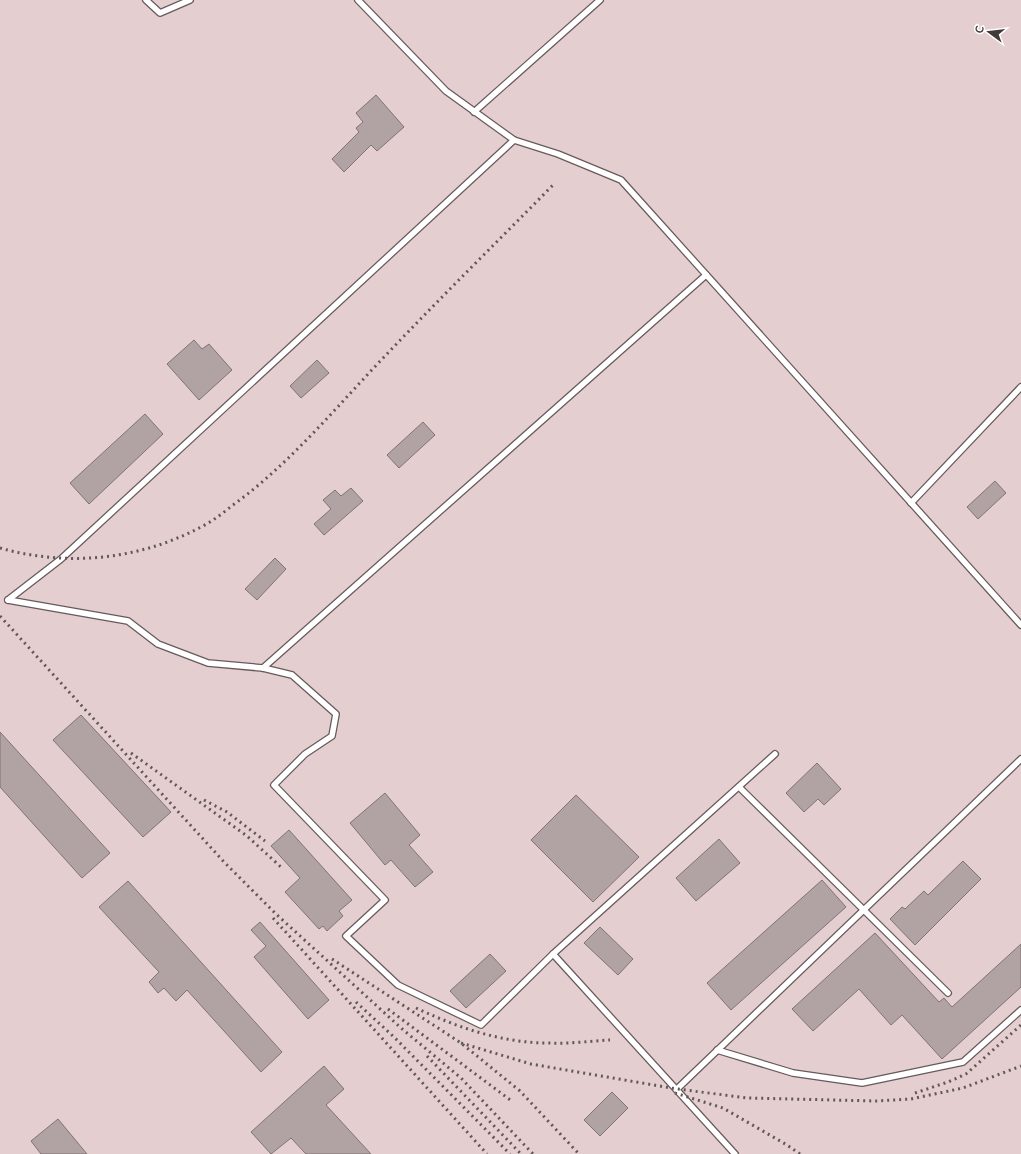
<svg xmlns="http://www.w3.org/2000/svg" width="1021" height="1154" viewBox="0 0 1021 1154" font-family="Lato,sans-serif">
<style>
.built{fill:#e5cecf}
.building{fill:#b1a3a4;stroke:#807373}
.lines{fill:none;stroke-linecap:round;stroke-linejoin:round}
.lane-casing{stroke:#675a5b;stroke-width:8}
.lane{stroke:#fff;stroke-width:5.5}
.rail{stroke:#605858;stroke-width:3;stroke-dasharray:2 4;stroke-linecap:butt}
</style>
<rect width="100%" height="100%" fill="#ebdcdc"/>
<rect class="built" x="0" y="0" width="1021" height="1154"/>
<g class="building">
<polygon points="376,95 404,127 377,151 371,145 344,172 332,159 359,132 356,128 363,122 356,113"/>
<polygon points="194,340 202,349 209,344 232,370 199,400 167,364"/>
<polygon points="317,360 329,373 301,398 290,386"/>
<polygon points="145,414 163,434 89,504 70,483"/>
<polygon points="423,422 435,435 399,468 387,455"/>
<polygon points="995,481 1006,493 978,519 967,507"/>
<polygon points="351,488 363,501 324,535 314,524 331,509 323,500 335,490 341,496"/>
<polygon points="275,558 286,569 257,600 245,589"/>
<polygon points="81,715 171,812 143,837 53,740"/>
<polygon points="0,732 110,853 82,878 0,787"/>
<polygon points="817,763 841,789 824,805 818,799 804,812 786,793"/>
<polygon points="385,793 420,835 409,845 433,872 415,887 391,860 385,865 350,823"/>
<polygon points="576,795 639,857 593,902 531,840"/>
<polygon points="289,830 352,900 339,911 343,916 327,931 323,926 319,929 285,892 300,878 271,846"/>
<polygon points="719,839 740,863 696,901 676,878"/>
<polygon points="963,861 981,879 915,945 890,919 902,907 905,909 924,891 928,895"/>
<polygon points="822,880 846,907 731,1010 707,983"/>
<polygon points="128,881 282,1052 261,1072 187,990 176,1001 164,988 158,993 149,982 159,972 99,907"/>
<polygon points="260,922 329,1000 308,1019 254,957 266,946 251,930"/>
<polygon points="600,927 633,959 618,975 584,943"/>
<polygon points="875,933 939,1002 944,998 952,1007 1021,944 1021,987 942,1059 902,1015 891,1025 859,989 813,1031 792,1009"/>
<polygon points="490,954 506,971 466,1008 450,991"/>
<polygon points="324,1066 344,1089 326,1105 371,1154 306,1154 291,1138 271,1154 251,1132"/>
<polygon points="612,1092 628,1108 600,1136 584,1120"/>
<polygon points="58,1119 87,1154 41,1154 31,1141"/>
</g>
<g class="lines">
<defs>
<g id="lane">
<polyline points="146,0 160,13 190,0"/>
<polyline points="358,0 446,91 514,140"/>
<polyline points="474,112 600,0"/>
<polyline points="911,503 1021,387"/>
<polyline points="8,600 61,559 514,140 558,154 621,180 1021,625"/>
<polyline points="8,600 128,621 158,644 208,663 263,668 292,675 336,714 332,736 305,754 274,785 385,900 346,936 398,985 481,1025 553,954"/>
<polyline points="263,668 706,275"/>
<polyline points="739,787 948,993"/>
<polyline points="717,1050 793,1073 862,1083 963,1062 1021,1010"/>
<polyline points="677,1089 1021,759"/>
<polyline points="735,1154 553,954 775,754"/>
</g>
</defs>
<use href="#lane" class="lane-casing"/>
<use href="#lane" class="lane"/>
<g class="rail">
<path d="M0,548C67,567 139,560 201,527C213,521 223,513 233,505C291,463 337,406 386,355C441,297 498,241 554,184"/>
<polyline points="0,616 224,862 276,914 401,1028 461,1078 533,1154"/>
<polyline points="131,753 247,836 282,868"/>
<polyline points="204,800 227,812 265,841"/>
<polyline points="273,918 487,1154"/>
<polyline points="332,959 461,1043 520,1091 579,1154"/>
<polyline points="356,1002 394,1037 510,1154"/>
<path d="M416,1008C459,1028 502,1043 549,1043C569,1044 590,1041 610,1040"/>
<polyline points="388,1009 513,1102"/>
<polyline points="461,1043 531,1064 677,1089 748,1098 876,1101 911,1099 963,1088 1021,1066"/>
<polyline points="427,1056 521,1154"/>
<polyline points="675,1093 723,1108 787,1145 800,1154"/>
<polyline points="915,1093 948,1082 966,1074 1021,1025"/>
</g>
</g>
<g transform="translate(989 32) rotate(285)" stroke="#ffffff" stroke-width="3" paint-order="stroke">
<path d="M0-3L7 15L0 10L-7 15Z" fill="#403a3a"/>
<text y="-6" font-size="11" font-weight="bold" text-anchor="middle" fill="#403a3a">С</text>
</g>
</svg>
